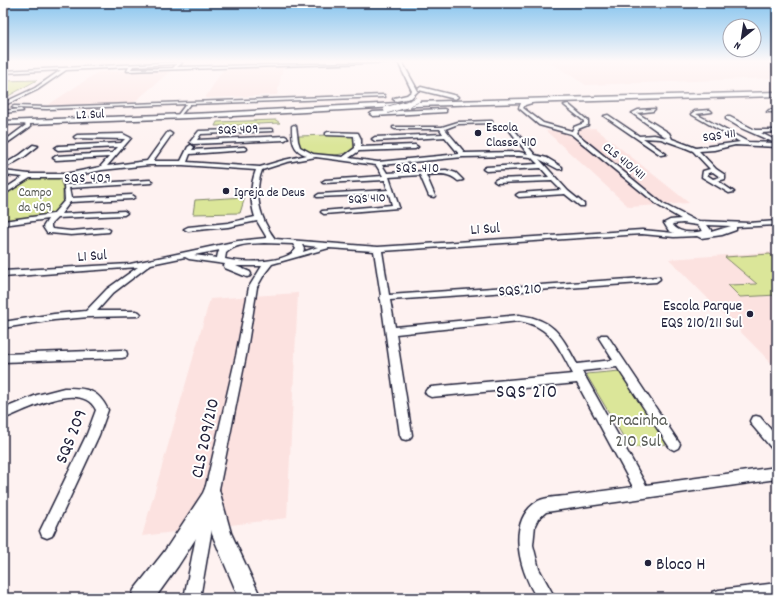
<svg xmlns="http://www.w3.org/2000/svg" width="780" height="601" viewBox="0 0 780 601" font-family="Dekko,sans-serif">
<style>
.built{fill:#fce2e0}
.green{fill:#dbe699;stroke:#7e846a}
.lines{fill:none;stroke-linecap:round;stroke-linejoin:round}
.minor-casing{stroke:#22223b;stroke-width:3}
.major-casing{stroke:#22223b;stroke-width:3}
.minor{fill:#fff;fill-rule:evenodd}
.major{fill:#fff;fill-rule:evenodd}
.major-bridge-far1-casing{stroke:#22223b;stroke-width:6;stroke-linecap:butt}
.major-bridge-casing{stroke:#22223b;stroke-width:8;stroke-linecap:butt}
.major-bridge-far1{stroke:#fff;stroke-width:5}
.major-bridge{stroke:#fff;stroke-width:6}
.poi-dot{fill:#22223b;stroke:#fff;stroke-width:1.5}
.labels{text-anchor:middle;stroke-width:4;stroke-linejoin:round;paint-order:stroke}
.far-street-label{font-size:13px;fill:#22223b;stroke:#fff}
.far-poi-label{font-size:13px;fill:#22223b;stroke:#fff;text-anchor:start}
.far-neighbourhood-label{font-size:13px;letter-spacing:1px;fill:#22223b;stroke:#fff}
.far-park-label{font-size:13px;fill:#5a5d57;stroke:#fff}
.street-label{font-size:15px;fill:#22223b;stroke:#fff}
.poi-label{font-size:15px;fill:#22223b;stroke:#fff;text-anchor:end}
.near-park-label{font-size:18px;fill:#5a5d57;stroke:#fff}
.near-street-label{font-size:18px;fill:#22223b;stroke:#fff}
.near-poi-label{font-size:18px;fill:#22223b;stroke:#fff;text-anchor:start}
.near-neighbourhood-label{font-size:19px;letter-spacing:1px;fill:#22223b;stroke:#fff}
</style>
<rect width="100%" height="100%" fill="#fef2f1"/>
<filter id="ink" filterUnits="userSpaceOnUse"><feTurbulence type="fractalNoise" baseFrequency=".025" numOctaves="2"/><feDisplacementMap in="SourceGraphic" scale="8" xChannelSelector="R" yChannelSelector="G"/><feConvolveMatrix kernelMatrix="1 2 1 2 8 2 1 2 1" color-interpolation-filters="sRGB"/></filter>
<g filter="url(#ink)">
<g class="built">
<polygon points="549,62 777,62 777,78 586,85"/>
<polygon points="283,67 277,95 205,98 224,68"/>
<polygon points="173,69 132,104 45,107 98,72"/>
<polygon points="595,128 689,203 629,207 546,131"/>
<polygon points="770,252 777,257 777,369 669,259"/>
<polygon points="298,293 287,518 142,536 210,299"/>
</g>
<g class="green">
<polygon points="37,80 3,99 3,81"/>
<polygon points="276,120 280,123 215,126 217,122"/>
<path d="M355,134L357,147C343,159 312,157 298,146L299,136Z"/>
<polygon points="27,178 59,178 63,188 63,201 52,216 3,222 3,197"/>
<polygon points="245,197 240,213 193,214 195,200"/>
<polygon points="770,254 777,260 777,295 740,297 728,285 757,284 725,257"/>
<polygon points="620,371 667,444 630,448 586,374"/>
</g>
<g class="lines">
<defs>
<g id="minor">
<path d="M180,62L182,63L177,67L399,62L127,71L129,67L66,70L37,90L3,106V103L35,88L61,70L3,73V71ZM177,64L173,68L131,69L133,66Z"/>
<polygon points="384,95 385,97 190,104 179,117 177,116 186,104 47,109 14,108 12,107 14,106 47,107"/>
<path d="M533,100L535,102L525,105L523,108L543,123L572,131L574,127L584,123V121L564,105L568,104L588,121V125L578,129L576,133L663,204L694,220L699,221L749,223L777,221V225L736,227V230L722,235L701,238L697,236L674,237L642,234L382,251L389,295L659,277L660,279L656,282L390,300L395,327L519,315C555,320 561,335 577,364L613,360L599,338L601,335H607L680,444L678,448L674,450L670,448L617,367L582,371L646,485L777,467V479L546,512L538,519L535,525L533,545L539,569L555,598H537C520,572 505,521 538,501C546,497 557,497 566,496C588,493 610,490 633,487L577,383L431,397L427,395L425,392L427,389L431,387L573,374C559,349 552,326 519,321L396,334L412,435L410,439L406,440L402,439L400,435L381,300L380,298L381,296L374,251L329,248L272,264L265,273L257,287L246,356L218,494L216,499L211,501L206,499L204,494L236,356L249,287L262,266H236L250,272L251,274L250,276L247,277L225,268L224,266L225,264L189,259L185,257L151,264L113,293L97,311H136L139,312L141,314L139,316L89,317L54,320L3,328V322L54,314L86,311L107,289L138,267L3,277V271L130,264L238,241L267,238L257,221L228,227L188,231L184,229L188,227L228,223L255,217C250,201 250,185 256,170L183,165H149L102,170L65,178H30L3,195V190L23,177L3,175V171L29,174H65L100,167L109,157L56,160L53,158L56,156L112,153L118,147L58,150L55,148L58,146L121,143L125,139L75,138L74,137L77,135L123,134L131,138L107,166L147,161L167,133L169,132L172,134L153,161H181L188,147L191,145L194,147L192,150L244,147L247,149L246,150L190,154L187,162L260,167L284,160L307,155C292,151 292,140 292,126L294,125L296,126L298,141L300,147L313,154L343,157L355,148L354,136L326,135V133L328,132L358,133L361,139V147L415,145L418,147L415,149L359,151L349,158L378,162L459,154L445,137L375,141L372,139L375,137L443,134L440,129H395L393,128V127H442L458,122L490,121H492V123L458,124L445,129L465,153L519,152L528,154L507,127L511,126L535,155L547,158L562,167V169H558L539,159L568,191L584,204V206H580L565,194L519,197L516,195L519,193L561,190L552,181L497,183L494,181L497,179L549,177L541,168L486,171L483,169L486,167L538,164L531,157L519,156L463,157L382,165L387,173L446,170L456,173L463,180L458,181C448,172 439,174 426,175L435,196L434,197L429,196L420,175L389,177L399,207L398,208L324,214L321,212L322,211L392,205L389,194L317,197L316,196L319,194L388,190L385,180L323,183L322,182L325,180L383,176L376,165L316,157L287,162L262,170C253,194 260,219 275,239L378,247L642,230L674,233L669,231L664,223L670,220L681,219L659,206L571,134L539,125L519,108L521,103ZM683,223L697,225L703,231C693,233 679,234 672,224ZM707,225L731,226L711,232V230ZM264,243L293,244L296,249C286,264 242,263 225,259L226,253C236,243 250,244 264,243ZM302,245L318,247L303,252L304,249ZM220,250L218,253L217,258L194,255Z"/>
<polygon points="21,109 23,111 3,113 3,111"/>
<path d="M655,109L653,111L637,113L669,133L672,139L696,148L740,142L691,114L695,111L710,110L712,112L696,114L748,142L775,143L741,128L726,119V117H730L755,130H777V132L761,133L777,141V147L735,145L714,150L699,151L716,169L725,175V179L718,181L734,192L729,193L702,177L703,171L710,169L693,151L686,148L661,139L643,138L666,154L661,155L604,116L608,115L639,136L654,135L667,138L632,113L638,110ZM713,172L720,177L713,179L707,175L708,173Z"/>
<polygon points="769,110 777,110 777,112 767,112"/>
<polygon points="22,121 30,123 30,127 3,146 3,142 26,125 22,123"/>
<polygon points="271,129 273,130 273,131 201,134 197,140 285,136 288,138 285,140 193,144 190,142 199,131"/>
<polygon points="33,145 38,146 24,157 3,169 3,165 20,155"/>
<polygon points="150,180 153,182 152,183 69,188 71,198 132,195 135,197 132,199 70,202 61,214 124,211 127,213 124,215 57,218 51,224 51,227 52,229 71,231 106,228 110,230 109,232 71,235 50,233 47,233 43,227 48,219 3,225 3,221 53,214 65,200 64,185"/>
<polygon points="122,350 126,351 127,354 126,357 122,358 3,362 3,354"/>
<path d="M64,388C86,388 98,389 108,410L99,435L52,536L47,538L42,536L40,531L87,434L96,410C81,379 25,411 3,419V409L37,395Z"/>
<polygon points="756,416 760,417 777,437 777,452 773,450 752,425 750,421 752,417"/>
<polygon points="208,504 213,506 215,511 200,598 184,598 201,511 203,506"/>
<polygon points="777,583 777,598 711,598 713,592 719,590"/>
</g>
<g id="major">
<polygon points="398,62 402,62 418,91 411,98 396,101 393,99 394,98 407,95 412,91"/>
<polygon points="421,87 457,96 458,97 455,99 419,90 418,89"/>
<polygon points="777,92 777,96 416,106 214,117 3,125 3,121 214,113 416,102"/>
<polygon points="444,109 446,110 446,112 373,116 370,114 373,112"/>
<polygon points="212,483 218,486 231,533 261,598 239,598 212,534 209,518 178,566 155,598 131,598 134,590 164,552 203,493 206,486"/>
</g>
</defs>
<use href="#minor" class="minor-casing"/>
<use href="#major" class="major-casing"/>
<use href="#minor" class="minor"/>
<use href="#major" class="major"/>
<defs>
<polyline id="major-bridge-far1" points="405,105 417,100"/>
<polyline id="major-bridge" points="387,110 408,104"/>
</defs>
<use href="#major-bridge-far1" class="major-bridge-far1-casing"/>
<use href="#major-bridge" class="major-bridge-casing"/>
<use href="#major-bridge-far1" class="major-bridge-far1"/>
<use href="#major-bridge" class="major-bridge"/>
</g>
</g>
<linearGradient id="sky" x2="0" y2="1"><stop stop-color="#86c4ee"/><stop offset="0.42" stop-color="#fff9f9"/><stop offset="1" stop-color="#fff9f9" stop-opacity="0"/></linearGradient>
<rect width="780" height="146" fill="url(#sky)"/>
<g class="poi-dot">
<circle cx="478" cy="133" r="4"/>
<circle cx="226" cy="191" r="4"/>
<circle cx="750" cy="314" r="4"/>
<circle cx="648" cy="563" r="4"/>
</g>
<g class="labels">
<g class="far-street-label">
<text transform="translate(90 113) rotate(-2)" y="5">L2 Sul</text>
<text transform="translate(238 128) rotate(-2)" y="5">SQS 409</text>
<text transform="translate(719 134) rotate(-8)" y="5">SQS 411</text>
<text transform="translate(625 160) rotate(39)" y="5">CLS 410/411</text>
<text transform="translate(367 197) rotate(-3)" y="5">SQS 410</text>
</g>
<g class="far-poi-label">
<text x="486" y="131">Escola<tspan x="486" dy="15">Classe 410</tspan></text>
<text x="234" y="196">Igreja de Deus</text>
</g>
<g class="far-neighbourhood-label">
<text x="418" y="172">SQS 410</text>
<text x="88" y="182">SQS 409</text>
</g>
<g class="far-park-label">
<text x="35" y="196">Campo<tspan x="35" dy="15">da 409</tspan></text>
</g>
<g class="street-label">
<text transform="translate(485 228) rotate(-4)" y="5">L1 Sul</text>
<text transform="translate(92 255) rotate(-4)" y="5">L1 Sul</text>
<text transform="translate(520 289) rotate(-4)" y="5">SQS 210</text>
</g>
<g class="poi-label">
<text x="742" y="310">Escola Parque<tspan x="742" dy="17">EQS 210/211 Sul</tspan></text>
</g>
<g class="near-park-label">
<text x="638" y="425">Pracinha<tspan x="638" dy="21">210 Sul</tspan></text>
</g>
<g class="near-street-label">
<text transform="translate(70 436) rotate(-68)" y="6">SQS 209</text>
<text transform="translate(204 438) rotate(-78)" y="6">CLS 209/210</text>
</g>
<g class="near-poi-label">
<text x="656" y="569">Bloco H</text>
</g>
<g class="near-neighbourhood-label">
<text x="527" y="397">SQS 210</text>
</g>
</g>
<rect width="780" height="601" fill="none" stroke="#fff" stroke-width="16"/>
<rect x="8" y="8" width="764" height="585" fill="none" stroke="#22223b" stroke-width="1.5" filter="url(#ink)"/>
<g transform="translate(742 38) rotate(210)"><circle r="19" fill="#ffffff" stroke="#a7a7b1"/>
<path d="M0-3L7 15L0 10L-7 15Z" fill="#22223b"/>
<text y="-6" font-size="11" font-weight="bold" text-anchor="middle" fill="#22223b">N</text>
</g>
</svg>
